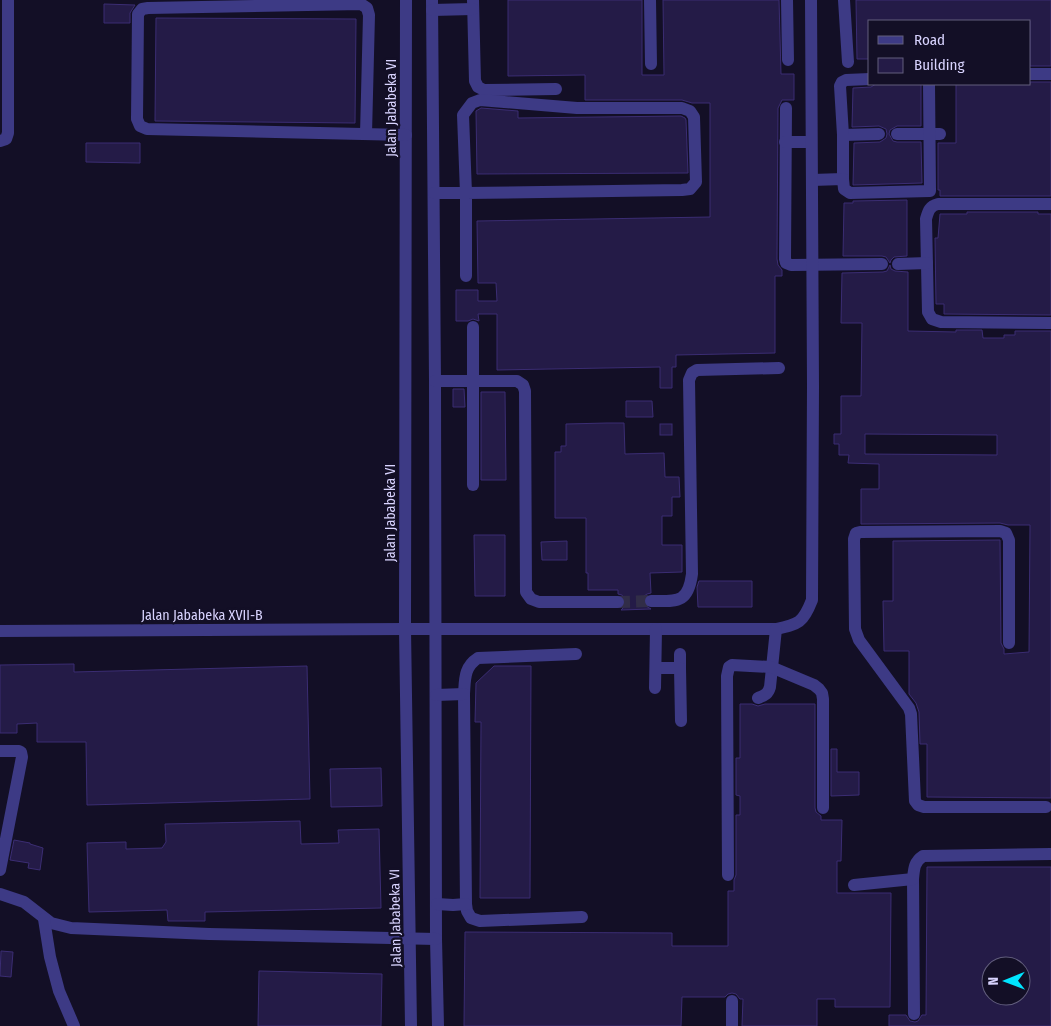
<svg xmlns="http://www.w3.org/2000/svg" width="1051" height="1026" viewBox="0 0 1051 1026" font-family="'Fira Sans Condensed',sans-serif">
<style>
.building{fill:#241b47;stroke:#3b2d73;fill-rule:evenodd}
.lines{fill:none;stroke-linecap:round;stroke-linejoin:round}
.minor-tunnel{stroke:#312d47;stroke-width:12;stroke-dasharray:12 6;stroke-linecap:butt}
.minor{stroke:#3d3a85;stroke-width:12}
.labels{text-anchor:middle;stroke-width:4.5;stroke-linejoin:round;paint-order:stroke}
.street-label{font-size:14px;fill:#d9d4ff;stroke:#130f26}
</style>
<rect width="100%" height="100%" fill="#130f26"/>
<g class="building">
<polygon points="508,0 642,0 642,75 664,75 663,0 779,0 781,74 794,74 794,100 782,100 778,108 777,259 778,265 782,270 782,276 775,276 775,353 676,355 676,367 672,367 672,388 660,388 660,367 497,370 497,314 478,314 479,321 473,319 468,321 456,321 456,290 478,290 478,301 497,301 496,283 478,283 477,221 710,217 710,103 692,103 682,100 585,100 585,75 508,76"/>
<polygon points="856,0 1051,0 1051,66 1030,66 1030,21 870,21 870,59 857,59"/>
<polygon points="104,4 135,5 130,13 130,23 104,23"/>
<polygon points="156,18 356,19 355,123 155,121"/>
<polygon points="1030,82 1051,82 1051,196 940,196 940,190 938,190 938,143 956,143 956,84 1030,84"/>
<polygon points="876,84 921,84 921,126 897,126 890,130 889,134 893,141 897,142 921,142 922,183 853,185 854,143 880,142 886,138 887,134 886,129 879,126 852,127 853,88 871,87"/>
<polygon points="481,108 518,111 518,118 681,116 685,118 686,120 688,173 477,174 476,111"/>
<polygon points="86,143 140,143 140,163 86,162"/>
<polygon points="907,200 907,256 894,257 891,260 890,263 886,257 882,256 843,256 844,203 853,203 853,201"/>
<polygon points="967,212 1038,212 1038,214 1051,214 1051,315 944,314 944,304 936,304 935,238 938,238 940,214 967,214"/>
<path d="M890,265L891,269L895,271L908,272V331L956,332V330H982L983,338H1004V335H1015V331H1051V798L927,797V744H920L919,712L916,703L909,694V651H884L883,601H893V541L1000,540L1001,643L1004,649V654L1029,652L1030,525H1008L1000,523L861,524V489H879V464L848,463L849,455H839V444H834V434H841V396H861L862,323H841L842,273L883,272L887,271ZM865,434L997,435V455L865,454Z"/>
<polygon points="453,389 464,389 465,407 453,407"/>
<polygon points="481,392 505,392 506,480 481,480"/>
<polygon points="626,401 652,401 653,417 626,417"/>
<polygon points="607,423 624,423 625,454 664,453 665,477 679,477 680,497 672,497 672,516 662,516 662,545 682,545 682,572 650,573 651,593 647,594 644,596 643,601 644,605 651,609 621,610 625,606 626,602 622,595 618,594 618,590 588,590 588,573 586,573 586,518 555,518 555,452 561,452 561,446 566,446 566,424"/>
<rect x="660" y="424" width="12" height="11"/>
<polygon points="474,535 505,535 505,596 475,596"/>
<polygon points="567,541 567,560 542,560 541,542"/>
<polygon points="699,581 752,581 752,607 698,607 697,587"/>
<polygon points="74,664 74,672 307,666 310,799 87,805 86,742 37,742 37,723 17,724 17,733 0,733 0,665"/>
<polygon points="494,666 531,666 530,898 480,898 481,722 475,722 476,683"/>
<polygon points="740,704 752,704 758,706 765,704 815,704 815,808 816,812 821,816 821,820 842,820 841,861 837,861 837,893 891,893 890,1007 835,1007 835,999 817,999 817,1026 742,1026 743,999 740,999 736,994 732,993 728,994 725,997 682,997 681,1026 464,1026 465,932 672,933 672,946 728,946 728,891 734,891 734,880 736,875 736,815 740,815 740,796 736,795 736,758 740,758"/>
<polygon points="831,749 837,749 837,772 859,772 859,795 831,796"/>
<polygon points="381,768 382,806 331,807 330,769"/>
<polygon points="300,821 301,844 339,843 338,830 379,829 381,908 205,912 205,921 168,921 167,910 89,912 87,843 126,842 126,849 162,848 166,842 165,824"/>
<polygon points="14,840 30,843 30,844 43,848 40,870 28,868 29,863 10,860"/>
<path d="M927,867H1051V1026H889V1015H906L910,1021L915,1022L918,1021L922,1015H926ZM991,966H1021V996H991Z"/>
<polygon points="1,951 13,952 11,977 0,976"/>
<polygon points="259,971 382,974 381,1026 258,1026"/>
</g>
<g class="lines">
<polyline class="minor-tunnel" points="618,602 651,601"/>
<g class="minor">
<polyline points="406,0 405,629 411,1026"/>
<polyline points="432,0 435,381 436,939 438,1026"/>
<polyline points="473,0 475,81 478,87 484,90 556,89"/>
<polyline points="650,0 651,64"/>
<polyline points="787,0 788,60"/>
<polyline points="844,0 848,62"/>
<polyline points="432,10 473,9"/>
<polyline points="1030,74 1051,74"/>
<polyline points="786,108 785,259 786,263 791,265 882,264"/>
<polyline points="366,134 369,15 367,8 361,4 148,8 142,9 138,14 137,119 140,126 147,129 406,135"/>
<polyline points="897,134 940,134"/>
<polyline points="843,135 879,134"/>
<polyline points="0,141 6,139 8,133 8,0"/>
<polyline points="785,142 811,142"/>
<polyline points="843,179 843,135 840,86 842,82 846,80 870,79"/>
<polyline points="812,180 843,179 844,189 850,193 930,191 929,84"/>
<polyline points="434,193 466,193 682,190 690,189 696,182 694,117 690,111 682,108 577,108 480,100 472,103 463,115 466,193 466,276"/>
<path d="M1051,204H938C929,206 928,212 926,219L928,312L932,319L941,322L1051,323"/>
<polyline points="898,264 927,263"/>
<polyline points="473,327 473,485"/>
<polyline points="435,381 517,381 523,385 525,391 526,592 531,599 539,602 618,602"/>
<path d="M651,601C677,601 688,604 692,574L689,380L692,373L697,370L779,368"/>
<path d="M0,631L405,629H776C799,624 803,623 812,600L813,386L811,0"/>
<polyline points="1009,643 1009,540 1006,533 1000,531 860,532 856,533 854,539 855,629 859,640 909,708 911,714 915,801 918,805 924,807 1046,807"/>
<path d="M576,654L478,658C464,667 465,679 464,694L466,904L467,911L471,918L480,921L582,917"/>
<polyline points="680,654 680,668"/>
<polyline points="656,668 680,668 681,721"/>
<polyline points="655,688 656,629"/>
<polyline points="436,695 464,694"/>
<path d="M758,698C765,695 768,694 770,687L776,629"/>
<polyline points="0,751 19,751 21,752 22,757 0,870"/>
<polyline points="728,875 727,676 729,667 732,665 771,667 814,685 819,689 822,693 823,699 823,808"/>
<polyline points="913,879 914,1014"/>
<path d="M854,885L913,879C914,869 914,862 923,856L1051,854"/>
<polyline points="0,894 24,902 51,923 71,928 209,934 436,939"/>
<polyline points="437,904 453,905 466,904"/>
<polyline points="44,919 50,957 59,991 74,1026"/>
<polyline points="732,1001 732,1026"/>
</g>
</g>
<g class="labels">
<g class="street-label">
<text transform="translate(391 108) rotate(-90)" y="5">Jalan Jababeka VI</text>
<text transform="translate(390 513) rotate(-90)" y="5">Jalan Jababeka VI</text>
<text x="202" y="620">Jalan Jababeka XVII-B</text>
<text transform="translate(395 918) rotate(-91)" y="5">Jalan Jababeka VI</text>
</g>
</g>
<rect x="868" y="20" width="162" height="65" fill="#130f26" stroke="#625e7d"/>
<rect x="878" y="36" width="25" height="8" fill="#3d3a85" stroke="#625e7d"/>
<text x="914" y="45" font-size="15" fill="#d9d4ff">Road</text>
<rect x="878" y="58" width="25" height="15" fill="#241b47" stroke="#625e7d"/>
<text x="914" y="70" font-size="15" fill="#d9d4ff">Building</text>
<g transform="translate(1006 981) rotate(269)"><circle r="24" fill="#130f26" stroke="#625e7d"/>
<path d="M0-4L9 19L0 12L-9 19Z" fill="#00e5ff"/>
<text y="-8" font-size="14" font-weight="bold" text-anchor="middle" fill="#d9d4ff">N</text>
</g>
</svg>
